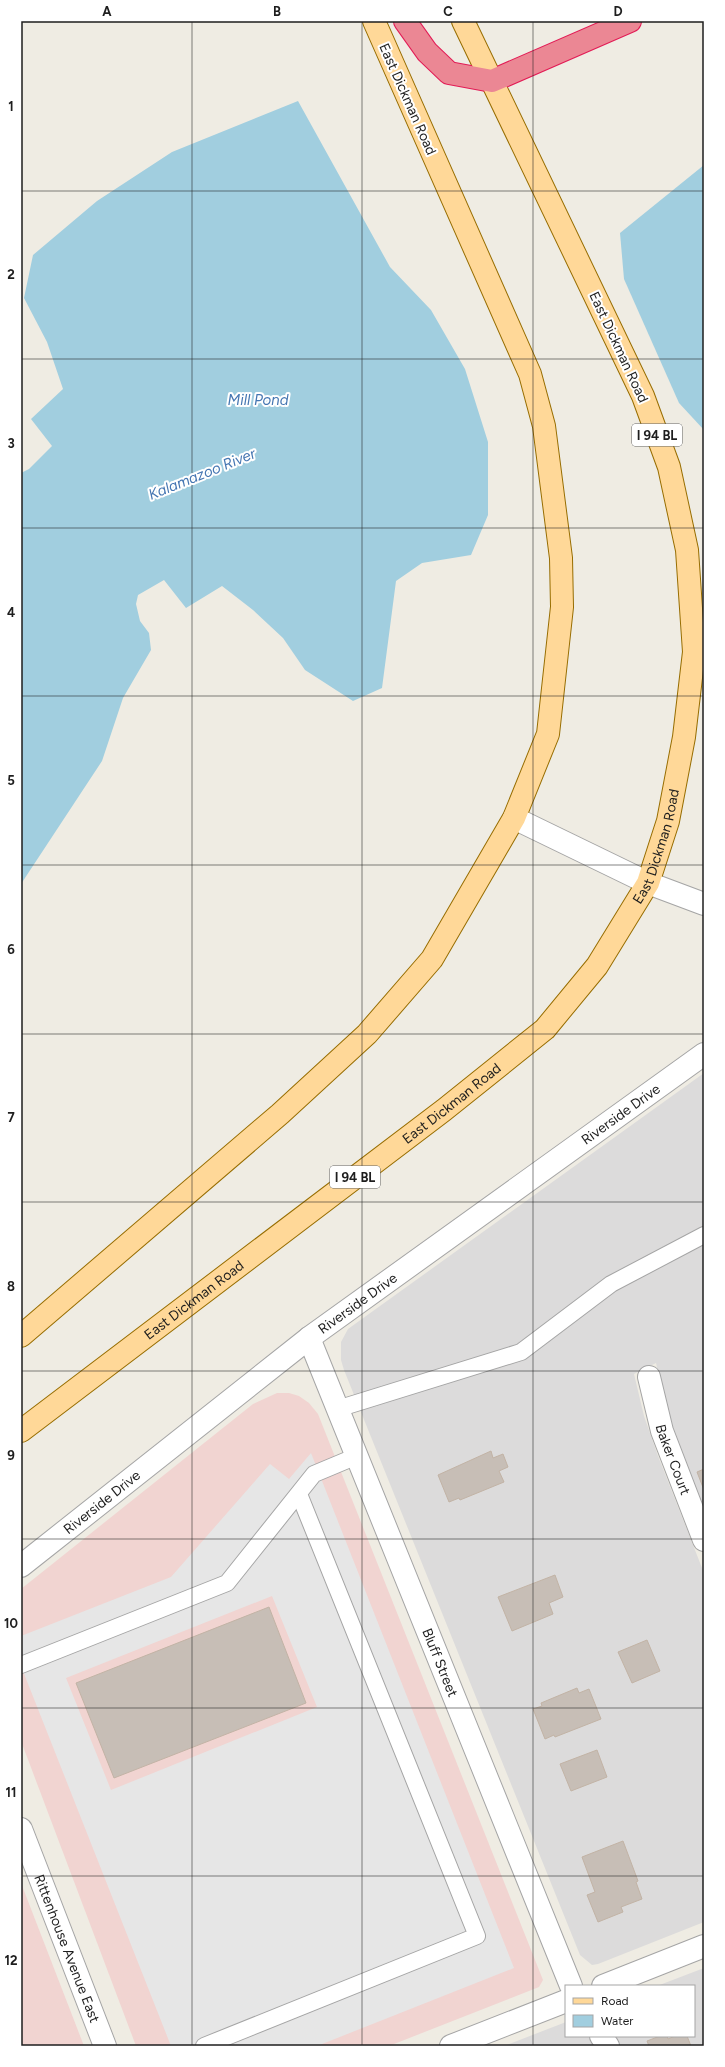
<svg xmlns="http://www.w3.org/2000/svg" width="725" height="2067" viewBox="0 0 725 2067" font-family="Figtree,sans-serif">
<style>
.residential{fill:#dcdbdb}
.commercial{fill:#f1d4d1}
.parking{fill:#e6e6e6;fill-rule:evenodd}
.water{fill:#a1cedf}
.building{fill:#c7beb6;stroke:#c2b3a5}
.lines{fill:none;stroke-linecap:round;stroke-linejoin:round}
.service-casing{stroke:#a5a5a5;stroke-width:18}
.minor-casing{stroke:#a5a5a5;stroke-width:24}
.tertiary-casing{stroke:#a5a5a5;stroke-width:24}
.primary-casing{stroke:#976d00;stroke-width:24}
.motorway-casing{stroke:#e21b55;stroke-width:24}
.service{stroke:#fff;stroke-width:16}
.minor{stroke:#fff;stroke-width:22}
.tertiary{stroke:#fff;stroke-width:22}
.primary{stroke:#ffd898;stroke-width:22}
.motorway{stroke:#eb8794;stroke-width:22}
.grid{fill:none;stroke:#1e1e1e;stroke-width:1;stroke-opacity:0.55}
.labels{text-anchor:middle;stroke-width:4;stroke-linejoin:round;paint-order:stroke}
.shield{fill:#fff;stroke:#626262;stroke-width:1}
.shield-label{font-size:13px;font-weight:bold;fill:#1e1e1e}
.street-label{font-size:14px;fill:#1e1e1e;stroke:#fff}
.water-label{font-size:15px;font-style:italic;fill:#4576b2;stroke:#fff}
.neatline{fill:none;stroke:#1e1e1e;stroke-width:1.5}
.grid-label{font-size:13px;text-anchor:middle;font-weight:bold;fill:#1e1e1e}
</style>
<rect width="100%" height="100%" fill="#efece3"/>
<g class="residential">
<polygon points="704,1073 704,1519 671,1429 656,1363 634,1374 644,1416 658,1456 704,1573 704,1922 598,1964 592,1965 580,1955 344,1370 341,1360 341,1342 348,1329"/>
<polygon points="704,1968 704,2046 504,2046 566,2022 566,2036 694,2036 694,1986 657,1986"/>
</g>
<g class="commercial">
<polygon points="277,1393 289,1393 299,1396 309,1403 318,1414 543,1980 539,1987 534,1989 389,2046 136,2046 21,1741 21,1589 253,1404"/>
<polygon points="21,1883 84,2046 21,2046"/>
</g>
<path class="parking" d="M311,1453L514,1968L317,2046H171L21,1666V1636L171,1577L270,1464L289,1479ZM272,1596L317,1707L111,1790L66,1678Z"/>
<g class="water">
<polygon points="298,101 390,267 431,310 465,369 488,442 488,515 471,555 422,563 396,581 382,688 353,701 305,670 283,638 253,610 222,586 186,608 164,580 138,595 136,604 140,621 149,633 151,650 123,698 102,761 21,884 21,473 29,469 52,446 31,419 63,389 47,342 24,298 33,255 97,201 172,152"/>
<polygon points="704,165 704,430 679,403 624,279 620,233"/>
</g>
<g class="building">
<polygon points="491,1451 493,1458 503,1454 508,1467 499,1471 504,1482 460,1500 459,1498 449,1502 438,1475"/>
<polygon points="704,1469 704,1490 697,1472"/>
<polygon points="555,1575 563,1597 549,1603 553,1614 512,1631 498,1597"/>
<polygon points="269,1607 306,1703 114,1778 76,1683"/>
<polygon points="647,1640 660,1671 632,1683 618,1652"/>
<polygon points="577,1688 579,1693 589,1689 601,1719 555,1737 554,1735 545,1739 533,1709 542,1706 541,1703"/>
<polygon points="597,1750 607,1777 571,1791 560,1764"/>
<polygon points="623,1841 638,1881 636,1882 642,1899 621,1907 623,1912 598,1922 587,1895 595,1892 582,1857"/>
<polygon points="660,2036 667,2036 668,2039 675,2036 687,2036 691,2046 649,2046 647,2041"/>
</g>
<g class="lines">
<defs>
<g id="service">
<polyline points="337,1409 521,1352 611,1284 704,1235"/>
<polyline points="21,1665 227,1583 314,1474 357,1456"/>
<polyline points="204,2046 477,1936 299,1494"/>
</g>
<g id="minor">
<path id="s1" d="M309,1338L571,1986"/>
<path id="s2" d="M649,1377L662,1431L704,1540"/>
<path id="s3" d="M21,1566L309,1338L704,1054"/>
<path id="s4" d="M21,1829L105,2046"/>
<polyline points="603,1986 704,1946"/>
<polyline points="601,2036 608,2046"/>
<polyline points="451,2046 566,2001"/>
</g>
<polyline id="tertiary" points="514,818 648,883 704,904"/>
<g id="primary">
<polyline points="21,1336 280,1114 367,1034 432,959 514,818 548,734 562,607 561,558 544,426 530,374 374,21"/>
<path id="s5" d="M21,1431L444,1110L545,1029L597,966L648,883L668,821L684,737L694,652L687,550L669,467L643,396L463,21"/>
</g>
<polyline id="motorway" points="405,21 427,52 449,73 492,81 630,21"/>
</defs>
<use href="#service" class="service-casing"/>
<use href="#minor" class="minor-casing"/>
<use href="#tertiary" class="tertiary-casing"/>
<use href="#primary" class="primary-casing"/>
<use href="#motorway" class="motorway-casing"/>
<use href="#service" class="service"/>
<use href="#minor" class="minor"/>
<use href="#tertiary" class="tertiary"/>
<use href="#primary" class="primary"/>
<use href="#motorway" class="motorway"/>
</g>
<path class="grid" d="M192,21V2046M362,21V2046M533,21V2046M21,191H704M21,359H704M21,528H704M21,696H704M21,865H704M21,1034H704M21,1202H704M21,1371H704M21,1539H704M21,1708H704M21,1876H704"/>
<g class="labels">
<g class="shield">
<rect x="632" y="424" width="50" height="22" rx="3"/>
<rect x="330" y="1166" width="50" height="22" rx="3"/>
</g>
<g class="shield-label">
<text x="657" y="440">I 94 BL</text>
<text x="355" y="1182">I 94 BL</text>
</g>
<g class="street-label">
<text transform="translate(408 99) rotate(66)" y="5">East Dickman Road</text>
<text transform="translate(619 347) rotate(65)" y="5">East Dickman Road</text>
<text dy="5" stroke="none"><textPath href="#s5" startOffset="877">East Dickman Road</textPath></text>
<text dy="5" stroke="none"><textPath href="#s5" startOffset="541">East Dickman Road</textPath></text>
<text dy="5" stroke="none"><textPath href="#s3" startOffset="751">Riverside Drive</textPath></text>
<text dy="5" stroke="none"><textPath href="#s5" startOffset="217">East Dickman Road</textPath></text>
<text dy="5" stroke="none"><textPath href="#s3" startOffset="427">Riverside Drive</textPath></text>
<text dy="5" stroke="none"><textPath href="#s2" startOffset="86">Baker Court</textPath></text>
<text dy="5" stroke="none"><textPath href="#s3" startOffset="103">Riverside Drive</textPath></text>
<text dy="5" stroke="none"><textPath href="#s1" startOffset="350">Bluff Street</textPath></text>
<text dy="5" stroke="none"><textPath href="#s4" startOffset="128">Rittenhouse Avenue East</textPath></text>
</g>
<g class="water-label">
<text x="258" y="405">Mill Pond</text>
<text transform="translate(202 474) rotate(-22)" y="5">Kalamazoo River</text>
</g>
</g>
<rect width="725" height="2067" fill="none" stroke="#ffffff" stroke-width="44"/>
<rect x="565" y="1985" width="130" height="52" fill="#ffffff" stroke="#a5a5a5"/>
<rect x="573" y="1998" width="20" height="6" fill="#ffd898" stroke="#a5a5a5"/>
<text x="601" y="2005" font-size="12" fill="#1e1e1e">Road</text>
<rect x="573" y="2015" width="20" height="12" fill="#a1cedf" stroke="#a5a5a5"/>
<text x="601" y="2025" font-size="12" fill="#1e1e1e">Water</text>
<rect x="22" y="22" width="681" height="2023" class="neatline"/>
<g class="grid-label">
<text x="107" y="16">A</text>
<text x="277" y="16">B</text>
<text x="448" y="16">C</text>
<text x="618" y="16">D</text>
<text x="11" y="111">1</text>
<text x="11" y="279">2</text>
<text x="11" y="448">3</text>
<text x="11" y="617">4</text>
<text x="11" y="785">5</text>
<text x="11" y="954">6</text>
<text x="11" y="1122">7</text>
<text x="11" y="1291">8</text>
<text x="11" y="1460">9</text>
<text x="11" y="1628">10</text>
<text x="11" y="1797">11</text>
<text x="11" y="1965">12</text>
</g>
</svg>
